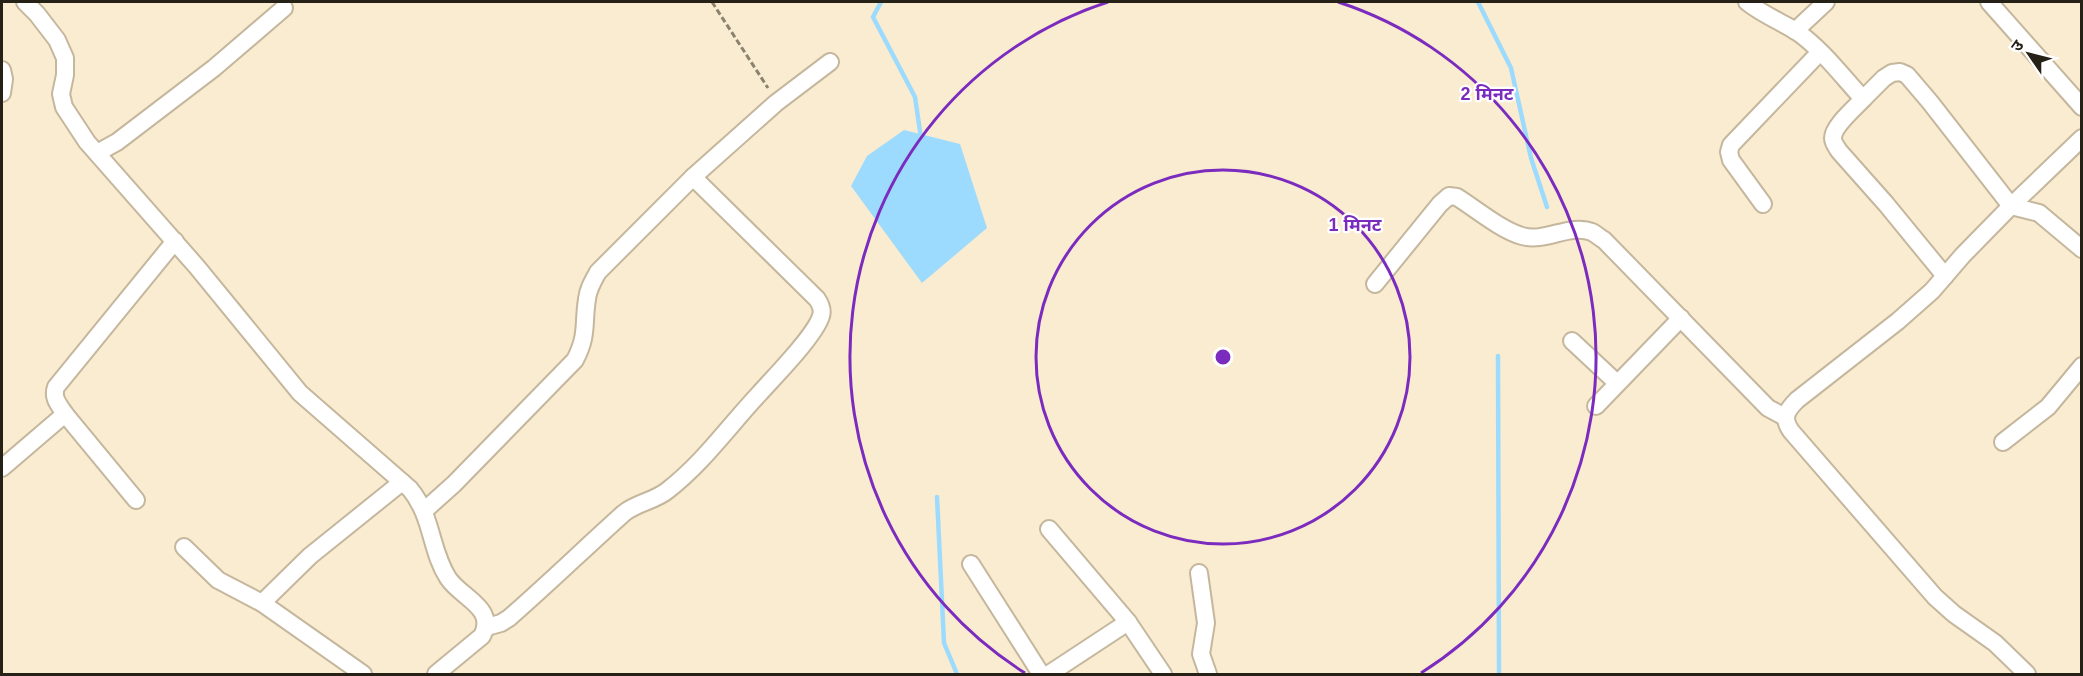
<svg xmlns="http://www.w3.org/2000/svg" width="2083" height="676" viewBox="0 0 2083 676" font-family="Helvetica,'Noto Sans Devanagari',sans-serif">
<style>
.water{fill:#9cdbfe}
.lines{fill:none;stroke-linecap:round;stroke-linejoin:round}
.stream{stroke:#9cdbfe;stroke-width:4.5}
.minor-casing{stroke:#c5b79d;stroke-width:20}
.path{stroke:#8b826f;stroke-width:3;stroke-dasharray:6 3;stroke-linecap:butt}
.minor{stroke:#fff;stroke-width:16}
.ring{fill:none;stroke:#7b2cbf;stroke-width:3}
.centre{fill:#7b2cbf;stroke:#fff;stroke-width:3}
.ring-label{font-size:18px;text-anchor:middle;font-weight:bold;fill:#7b2cbf;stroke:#fff;stroke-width:4.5;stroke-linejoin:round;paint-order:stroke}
</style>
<rect width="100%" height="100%" fill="#faecd0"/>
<polygon class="water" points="904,130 960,144 987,228 922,283 851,186 867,156"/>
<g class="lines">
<g class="stream">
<polyline points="881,2 873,17 915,97 921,138"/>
<polyline points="1478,2 1511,68 1531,158 1547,207"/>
<polyline points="1498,356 1499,674"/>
<polyline points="937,497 944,643 957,674"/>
</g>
<defs>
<g id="minor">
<path d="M25,2L37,14L57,40L65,58V75L61,94L64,107L87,142L197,267L300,393L410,489C433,517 430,550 448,578C461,598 497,608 482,636L436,674"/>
<path d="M1747,2C1762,14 1779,21 1796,31C1822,49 1842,76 1863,99C1855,108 1833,126 1833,138C1833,143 1836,146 1839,151L1886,204L1945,276"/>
<polyline points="1989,2 2082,107"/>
<polyline points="1795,31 1826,2"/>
<polyline points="2,70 4,79 2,93"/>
<polyline points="1863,99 1884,78 1892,73 1900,72 1907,75 1930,102 2011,206 2039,213 2082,249"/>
<polyline points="97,153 117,142 214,68 284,8"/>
<polyline points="1763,204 1731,160 1729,152 1731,145 1820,52"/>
<path d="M1375,284L1440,204L1449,196L1457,197C1476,209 1501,230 1522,236C1545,243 1570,223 1592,232C1596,234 1600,238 1604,240L1768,408L1785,417"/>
<polyline points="1572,341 1617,383"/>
<polyline points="1596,406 1681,318"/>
<polyline points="2003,442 2048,407 2082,366"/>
<polyline points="2,468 65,414"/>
<path d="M136,500L65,414C59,405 52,398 56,387L175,241"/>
<path d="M425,510L454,484L575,360C588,335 583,325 587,299C588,289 593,281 598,272L693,177L776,103L830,62"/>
<polyline points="1049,529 1128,622 1163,674"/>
<polyline points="184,547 218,580 262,603 310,556 402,482"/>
<polyline points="971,564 1041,674"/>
<polyline points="1199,573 1206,623 1201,654 1208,674"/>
<polyline points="262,603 363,674"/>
<path d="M487,627L501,623L509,618C548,584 585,548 624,513C638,502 655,501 668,490C703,463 729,426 759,394C774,377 815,336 821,316C823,310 821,305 817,299L693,177"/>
<polyline points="1049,674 1128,622"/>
<path d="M2027,674L1995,643L1954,614L1935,597L1791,431C1782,418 1786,411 1797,400L1898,321L1932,291L1963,255L2011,206L2082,138"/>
</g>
</defs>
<use href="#minor" class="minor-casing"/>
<polyline class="path" points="712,2 768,88"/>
<use href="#minor" class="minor"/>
</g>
<g class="ring">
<circle cx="1223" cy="357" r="187"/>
<path d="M1025 673A373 373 0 0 1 1108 2M1338 2A373 373 0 0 1 1421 673"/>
</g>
<circle cx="1223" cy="357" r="9" class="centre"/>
<g class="ring-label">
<text x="1487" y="100">2 मिनट</text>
<text x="1355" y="231">1 मिनट</text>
</g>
<rect width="2083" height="676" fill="none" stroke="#262117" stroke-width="6"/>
<g transform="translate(2029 54) rotate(305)" stroke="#ffffff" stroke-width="4.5" paint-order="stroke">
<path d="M0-4.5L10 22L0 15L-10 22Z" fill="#262117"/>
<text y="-9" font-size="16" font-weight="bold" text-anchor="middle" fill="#262117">उ</text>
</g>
</svg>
